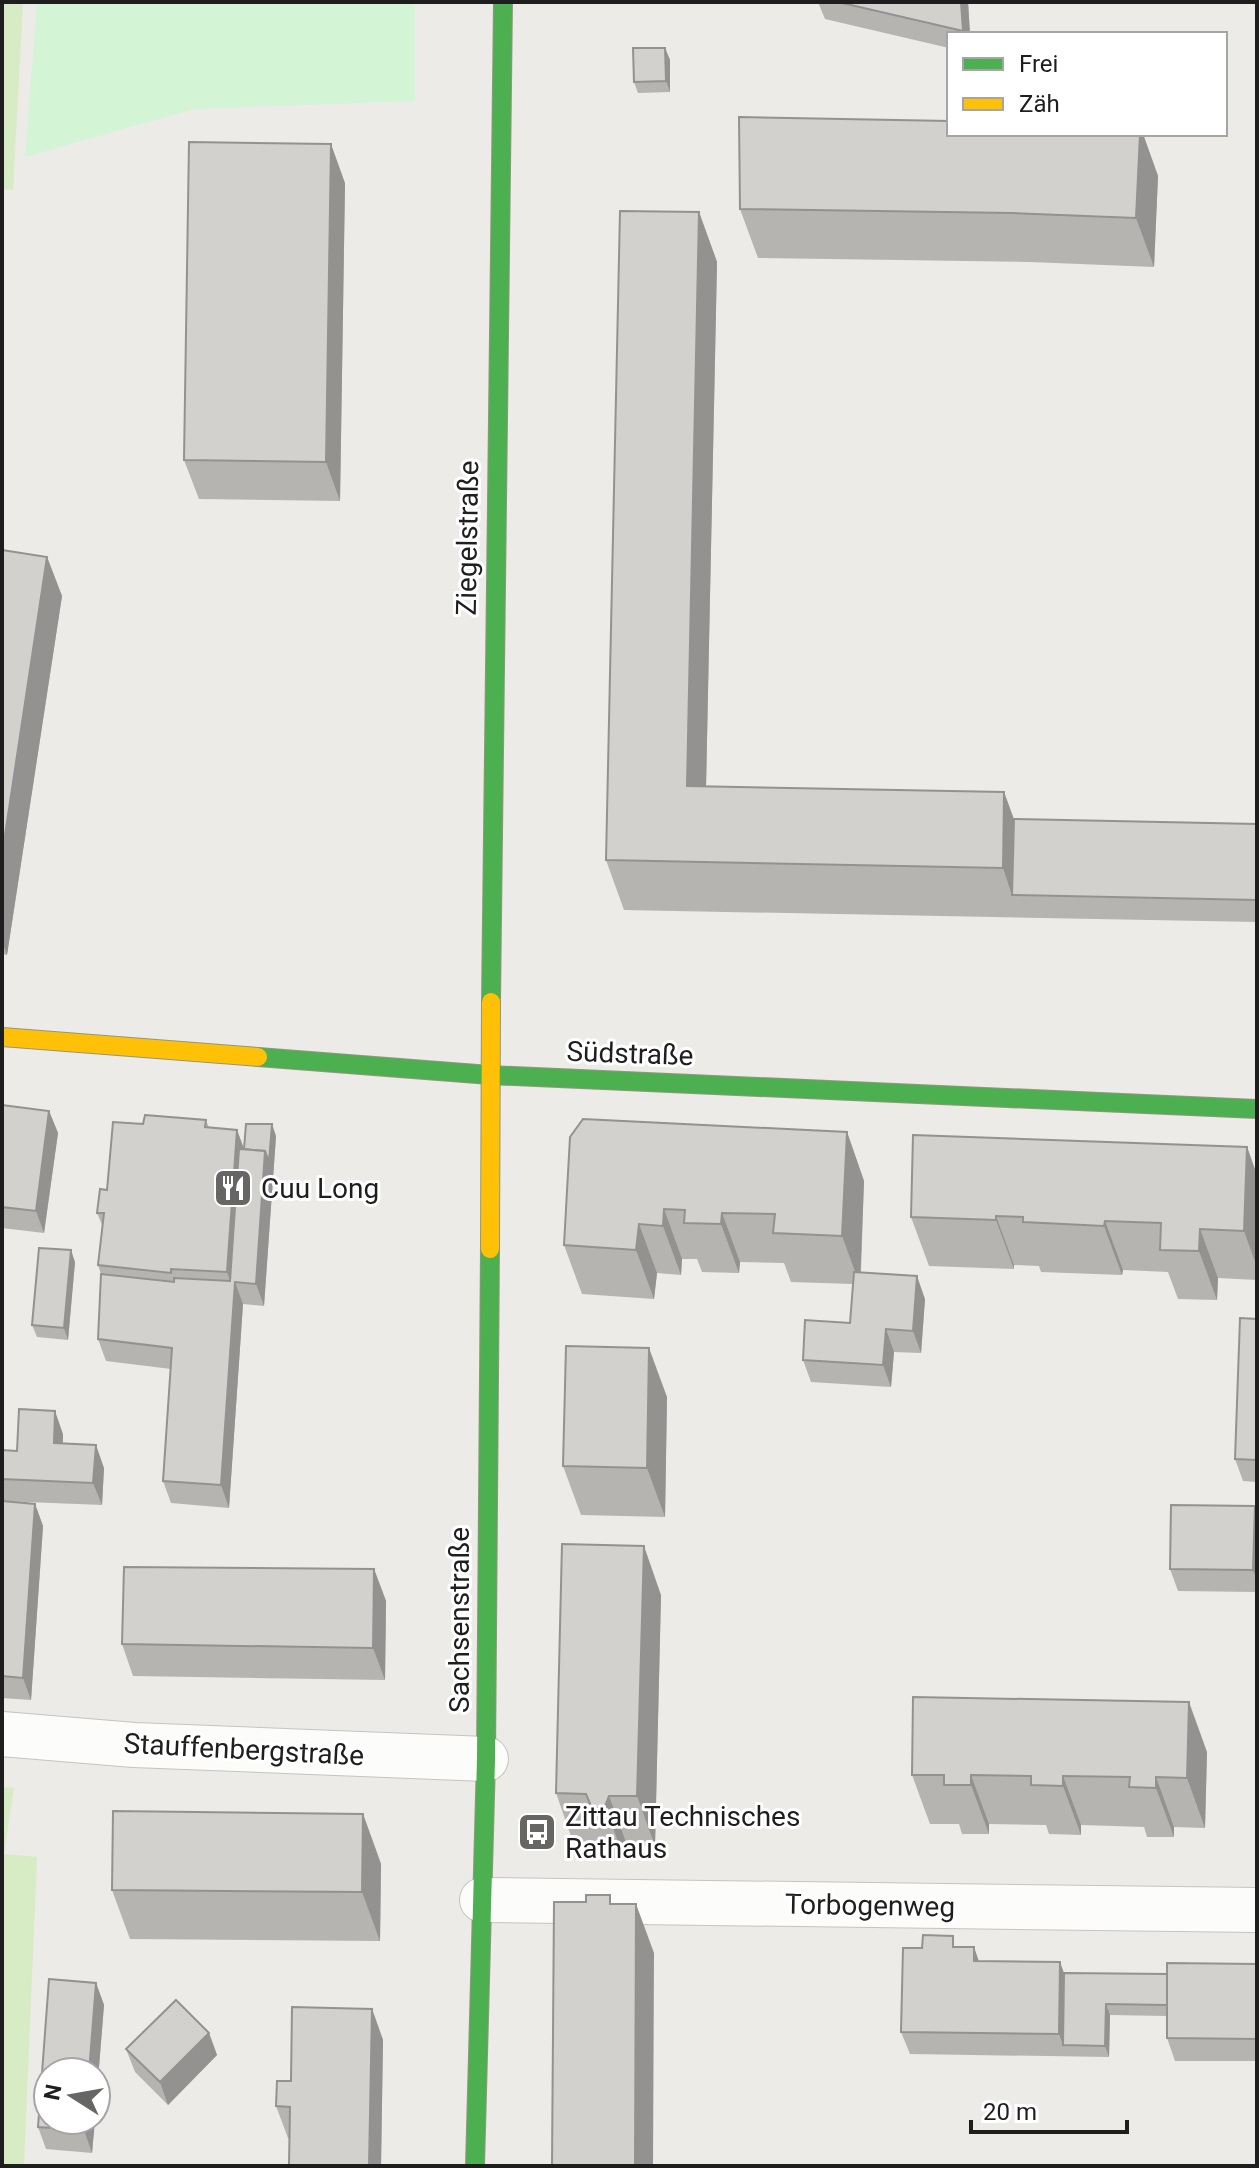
<svg xmlns="http://www.w3.org/2000/svg" width="1259" height="2168" viewBox="0 0 1259 2168" font-family="Roboto,sans-serif">
<style>
.grass{fill:#d7ebc4}
.park{fill:#d3f4d5}
.lines{fill:none;stroke-linecap:round;stroke-linejoin:round}
.street-casing{stroke:#c5c4c3;stroke-width:46}
.fast-casing{stroke:#93967e;stroke-width:20}
.slow-casing{stroke:#93967e;stroke-width:20}
.street{stroke:#fcfcfb;stroke-width:44}
.fast{stroke:#4caf50;stroke-width:18}
.slow{stroke:#ffc107;stroke-width:18}
.wall{fill:#b5b4b1}
.shaded-wall{fill:#949290}
.building{fill:#d3d1ce;stroke:#949290;stroke-width:2}
.labels{text-anchor:middle;stroke-width:6;stroke-linejoin:round;paint-order:stroke}
.street-label{font-size:28px;fill:#1e1e1e;stroke:#fff}
.poi-label{font-size:28px;fill:#1e1e1e;stroke:#fff;text-anchor:start}
</style>
<rect width="100%" height="100%" fill="#ecebe7"/>
<g class="grass">
<polygon points="2,2 23,2 13,190 2,189"/>
<polygon points="2,1787 14,1788 4,1854 37,1857 24,2166 2,2166"/>
</g>
<polygon class="park" points="37,2 415,2 415,101 194,109 25,157"/>
<g class="lines">
<defs>
<g id="street">
<polyline points="2,1734 134,1745 486,1759"/>
<polyline points="482,1900 1257,1910"/>
</g>
<g id="fast">
<polyline points="491,1002 503,2"/>
<polyline points="258,1057 490,1075 1257,1109"/>
<polyline points="475,2166 486,1759 490,1249"/>
</g>
<g id="slow">
<polyline points="2,1037 258,1057"/>
<polyline points="490,1249 491,1002"/>
</g>
</defs>
<use href="#street" class="street-casing"/>
<use href="#fast" class="fast-casing"/>
<use href="#slow" class="slow-casing"/>
<use href="#street" class="street"/>
<use href="#fast" class="fast"/>
<use href="#slow" class="slow"/>
</g>
<g class="wall">
<polygon points="818,2 968,2 970,34 949,34 949,48 825,19"/>
<polygon points="665,48 670,60 670,92 638,93 634,82"/>
<polygon points="949,134 1143,134 1158,176 1154,267 1030,262 758,258 740,209"/>
<polygon points="345,183 340,501 199,499 184,460"/>
<polygon points="699,212 717,262 706,787 1004,792 1014,819 1257,824 1257,922 624,910 606,860"/>
<polygon points="2,550 47,557 62,596 7,955 2,954"/>
<polygon points="2,1105 49,1111 58,1133 44,1233 2,1228"/>
<polygon points="206,1120 209,1128 237,1130 244,1149 276,1136 264,1306 243,1304 229,1508 171,1503 163,1481 171,1369 106,1361 98,1339 101,1274 98,1265 103,1227 97,1213 107,1190 143,1124"/>
<polygon points="847,1132 864,1181 861,1272 925,1299 921,1353 894,1352 891,1387 811,1382 803,1360 850,1323 853,1284 791,1282 784,1263 740,1262 739,1273 702,1272 697,1259 682,1259 681,1275 657,1273 654,1299 582,1294 564,1245"/>
<polygon points="1247,1147 1257,1175 1257,1280 1218,1278 1217,1300 1178,1299 1168,1272 1123,1270 1122,1275 1041,1272 1039,1266 1014,1265 1014,1269 929,1266 911,1217"/>
<polygon points="75,1262 68,1340 37,1337 32,1325"/>
<polygon points="1257,1319 1257,1482 1243,1481 1235,1459"/>
<polygon points="667,1397 665,1517 581,1515 563,1466"/>
<polygon points="63,1434 63,1443 104,1468 102,1505 2,1501 2,1450 17,1451"/>
<polygon points="2,1501 35,1504 43,1526 31,1700 2,1698"/>
<polygon points="1257,1512 1257,1592 1178,1591 1170,1569"/>
<polygon points="374,1569 386,1601 385,1680 133,1676 122,1644"/>
<polygon points="661,1595 655,1846 627,1845 623,1855 614,1858 609,1856 604,1843 573,1842 556,1793"/>
<polygon points="1207,1752 1205,1828 1174,1827 1174,1837 1147,1837 1144,1827 1081,1825 1081,1835 1049,1834 1046,1825 989,1824 989,1834 962,1834 959,1824 930,1824 912,1775"/>
<polygon points="363,1814 381,1864 380,1941 130,1939 112,1890"/>
<polygon points="957,1947 979,1961 1064,1973 1167,1974 1257,1964 1257,2061 1175,2061 1167,2038 1167,2016 1110,2015 1109,2057 910,2054 901,2032"/>
<polygon points="96,1983 104,2005 96,2104 96,2072 48,2120 95,2120 92,2153 46,2149 38,2127"/>
<polygon points="372,2009 383,2040 381,2166 289,2166 290,2138 288,2138 276,2106 291,2081"/>
<polygon points="209,2033 217,2055 168,2105 135,2072 126,2049"/>
</g>
<g class="shaded-wall">
<polygon points="961,2 968,2 970,34 964,34 963,31"/>
<polygon points="665,48 670,60 670,92 666,81"/>
<polygon points="1140,134 1143,134 1158,176 1154,267 1136,218"/>
<polygon points="331,144 345,183 340,501 326,462"/>
<polygon points="699,212 717,262 705,836 687,786"/>
<polygon points="47,557 62,596 7,955 2,941 2,855"/>
<polygon points="1004,792 1022,842 1012,895 1003,868"/>
<polygon points="49,1111 58,1133 44,1233 36,1211"/>
<polygon points="272,1124 276,1136 264,1306 256,1284 265,1151"/>
<polygon points="237,1130 248,1160 235,1282 243,1304 229,1508 221,1485 234,1292 227,1272"/>
<polygon points="847,1132 864,1181 860,1285 842,1236"/>
<polygon points="1247,1147 1257,1175 1257,1267 1244,1231"/>
<polygon points="664,1209 682,1259 681,1275 663,1226"/>
<polygon points="722,1213 740,1262 739,1273 721,1224"/>
<polygon points="996,1216 1014,1265 1014,1269 996,1220"/>
<polygon points="1105,1221 1123,1270 1122,1275 1104,1226"/>
<polygon points="639,1224 657,1273 654,1299 636,1250"/>
<polygon points="1200,1229 1218,1278 1217,1300 1199,1251"/>
<polygon points="71,1250 75,1262 68,1340 64,1328"/>
<polygon points="917,1276 925,1299 921,1353 913,1331"/>
<polygon points="886,1329 894,1352 891,1387 883,1365"/>
<polygon points="649,1348 667,1397 665,1517 647,1468"/>
<polygon points="55,1411 63,1434 62,1465 54,1443"/>
<polygon points="96,1445 104,1468 102,1505 93,1483"/>
<polygon points="35,1504 43,1526 31,1700 23,1678"/>
<polygon points="1255,1506 1257,1512 1257,1580 1253,1570"/>
<polygon points="644,1546 661,1595 655,1846 637,1796"/>
<polygon points="374,1569 386,1601 385,1680 373,1648"/>
<polygon points="1189,1702 1207,1752 1205,1828 1187,1778"/>
<polygon points="971,1775 989,1824 989,1834 971,1785"/>
<polygon points="1063,1776 1081,1825 1081,1835 1063,1786"/>
<polygon points="1156,1777 1174,1827 1174,1837 1156,1788"/>
<polygon points="609,1796 627,1845 623,1855 605,1806"/>
<polygon points="363,1814 381,1864 380,1941 362,1892"/>
<polygon points="636,1904 654,1953 653,2166 635,2166"/>
<polygon points="974,1947 982,1970 974,1961"/>
<polygon points="1060,1962 1068,1984 1063,2045 1059,2034"/>
<polygon points="96,1983 104,2005 96,2104 96,2072 89,2072"/>
<polygon points="1106,2004 1110,2015 1109,2057 1105,2046"/>
<polygon points="372,2009 383,2040 381,2166 369,2166"/>
<polygon points="209,2033 217,2055 168,2105 160,2082"/>
<polygon points="85,2120 95,2120 92,2153 84,2130"/>
</g>
<g class="building">
<polygon points="838,2 961,2 963,31"/>
<polygon points="633,48 665,48 666,81 634,82"/>
<polygon points="739,117 949,121 949,134 1140,134 1136,218 1012,213 740,209"/>
<polygon points="189,142 331,144 326,462 184,460"/>
<polygon points="620,211 699,212 687,786 1004,792 1003,868 606,860"/>
<polygon points="2,550 47,557 2,855"/>
<polygon points="1014,819 1257,824 1257,900 1012,895"/>
<polygon points="2,1105 49,1111 36,1211 2,1207"/>
<polygon points="145,1115 206,1120 205,1127 237,1130 227,1272 171,1269 171,1273 98,1265 104,1213 97,1213 100,1189 107,1190 113,1122 143,1124"/>
<polygon points="583,1119 847,1132 842,1236 773,1233 775,1214 722,1213 721,1224 684,1223 685,1210 664,1209 663,1226 639,1224 636,1250 564,1245 570,1137"/>
<polygon points="246,1124 272,1124 269,1162 265,1151 244,1149"/>
<polygon points="913,1135 1247,1147 1244,1231 1200,1229 1199,1251 1160,1250 1161,1223 1105,1221 1104,1226 1023,1222 1023,1217 996,1216 996,1220 911,1217"/>
<polygon points="239,1149 265,1151 256,1284 235,1282 221,1485 163,1481 172,1348 98,1339 101,1274 174,1282 174,1278 230,1281"/>
<polygon points="39,1248 71,1250 64,1328 32,1325"/>
<polygon points="854,1272 917,1276 913,1331 886,1329 883,1365 803,1360 805,1320 850,1323"/>
<polygon points="1240,1318 1257,1319 1257,1460 1235,1459"/>
<polygon points="566,1346 649,1348 647,1468 563,1466"/>
<polygon points="19,1409 55,1411 54,1443 96,1445 93,1483 2,1479 2,1450 17,1451"/>
<polygon points="2,1501 35,1504 23,1678 2,1676"/>
<polygon points="1171,1505 1255,1506 1253,1570 1170,1569"/>
<polygon points="562,1544 644,1546 637,1796 609,1796 605,1806 596,1808 591,1806 586,1794 556,1793"/>
<polygon points="124,1567 374,1569 373,1648 122,1644"/>
<polygon points="913,1697 1189,1702 1187,1778 1156,1777 1156,1788 1129,1787 1130,1777 1063,1776 1063,1786 1031,1785 1031,1776 971,1775 971,1785 944,1785 944,1775 912,1775"/>
<polygon points="113,1811 363,1814 362,1892 112,1890"/>
<polygon points="586,1895 610,1895 610,1904 636,1904 635,2166 552,2166 554,1902 586,1902"/>
<polygon points="923,1935 953,1936 953,1947 974,1947 974,1961 1060,1962 1059,2034 901,2032 903,1948 922,1948"/>
<polygon points="1167,1963 1257,1964 1257,2039 1167,2038"/>
<polygon points="1064,1973 1167,1974 1167,2005 1106,2004 1105,2046 1063,2045"/>
<polygon points="49,1979 96,1983 89,2072 48,2072 48,2120 85,2120 84,2130 38,2127"/>
<polygon points="176,2000 209,2033 160,2082 126,2049"/>
<polygon points="292,2007 372,2009 369,2166 289,2166 290,2107 276,2106 277,2081 291,2081"/>
</g>
<defs>
<symbol id="restaurant-square" viewBox="-11 -11 22 22"><rect x="-9" y="-9" width="18" height="18" rx="4" fill="#666664" stroke="#fff"/><path d="M-5-6h1v4h1v-4h1v4h1v-4h1v5L-1.5 .5V6h-2V.5L-5-1ZM5-6V6H3V1.5H1.5Q1.5-4 5-6Z" fill="#fff"/></symbol>
<symbol id="bus-square" viewBox="-11 -11 22 22"><rect x="-9" y="-9" width="18" height="18" rx="4" fill="#666664" stroke="#fff"/><path d="M-5-6H5V4H4V6H2V4H-2V6H-4V4H-5ZM-3.5-4V0h7V-4ZM-3.5 1.2v1.5H-2V1.2ZM2 1.2v1.5H3.5V1.2Z" fill="#fff"/></symbol>
</defs>
<g fill-rule="evenodd">
<use href="#restaurant-square" x="211" y="1166" width="44" height="44"/>
<use href="#bus-square" x="515" y="1810" width="44" height="44"/>
</g>
<g class="labels">
<g class="street-label">
<text transform="translate(467 538) rotate(-89)" y="10">Ziegelstraße</text>
<text transform="translate(630 1053) rotate(2)" y="10">Südstraße</text>
<text transform="translate(459 1620) rotate(-90)" y="10">Sachsenstraße</text>
<text transform="translate(244 1749) rotate(3)" y="10">Stauffenbergstraße</text>
<text transform="translate(870 1905) rotate(1)" y="10">Torbogenweg</text>
</g>
<g class="poi-label">
<text x="261" y="1198">Cuu Long</text>
<text x="565" y="1826">Zittau Technisches<tspan x="565" dy="32">Rathaus</tspan></text>
</g>
</g>
<rect width="1259" height="2168" fill="none" stroke="#1e1e1e" stroke-width="8"/>
<rect x="947" y="32" width="280" height="104" fill="#ffffff" stroke="#a5a5a5" stroke-width="2"/>
<rect x="963" y="58" width="40" height="12" fill="#4caf50" stroke="#a5a5a5" stroke-width="2"/>
<text x="1019" y="72" font-size="24" fill="#1e1e1e">Frei</text>
<rect x="963" y="98" width="40" height="12" fill="#ffc107" stroke="#a5a5a5" stroke-width="2"/>
<text x="1019" y="112" font-size="24" fill="#1e1e1e">Zäh</text>
<g transform="translate(72 2096) rotate(281)"><circle r="38" fill="#ffffff" stroke="#a5a5a5" stroke-width="2"/>
<path d="M0-6L14 30L0 20L-14 30Z" fill="#666664"/>
<text y="-12" font-size="22" font-weight="bold" text-anchor="middle" fill="#1e1e1e">N</text>
</g>
<path d="M971 2120v12h156v-12" fill="none" stroke="#1e1e1e" stroke-width="4"/>
<text x="983" y="2120" font-size="24" fill="#1e1e1e" stroke="#ffffff" stroke-width="6" paint-order="stroke">20 m</text>
</svg>
